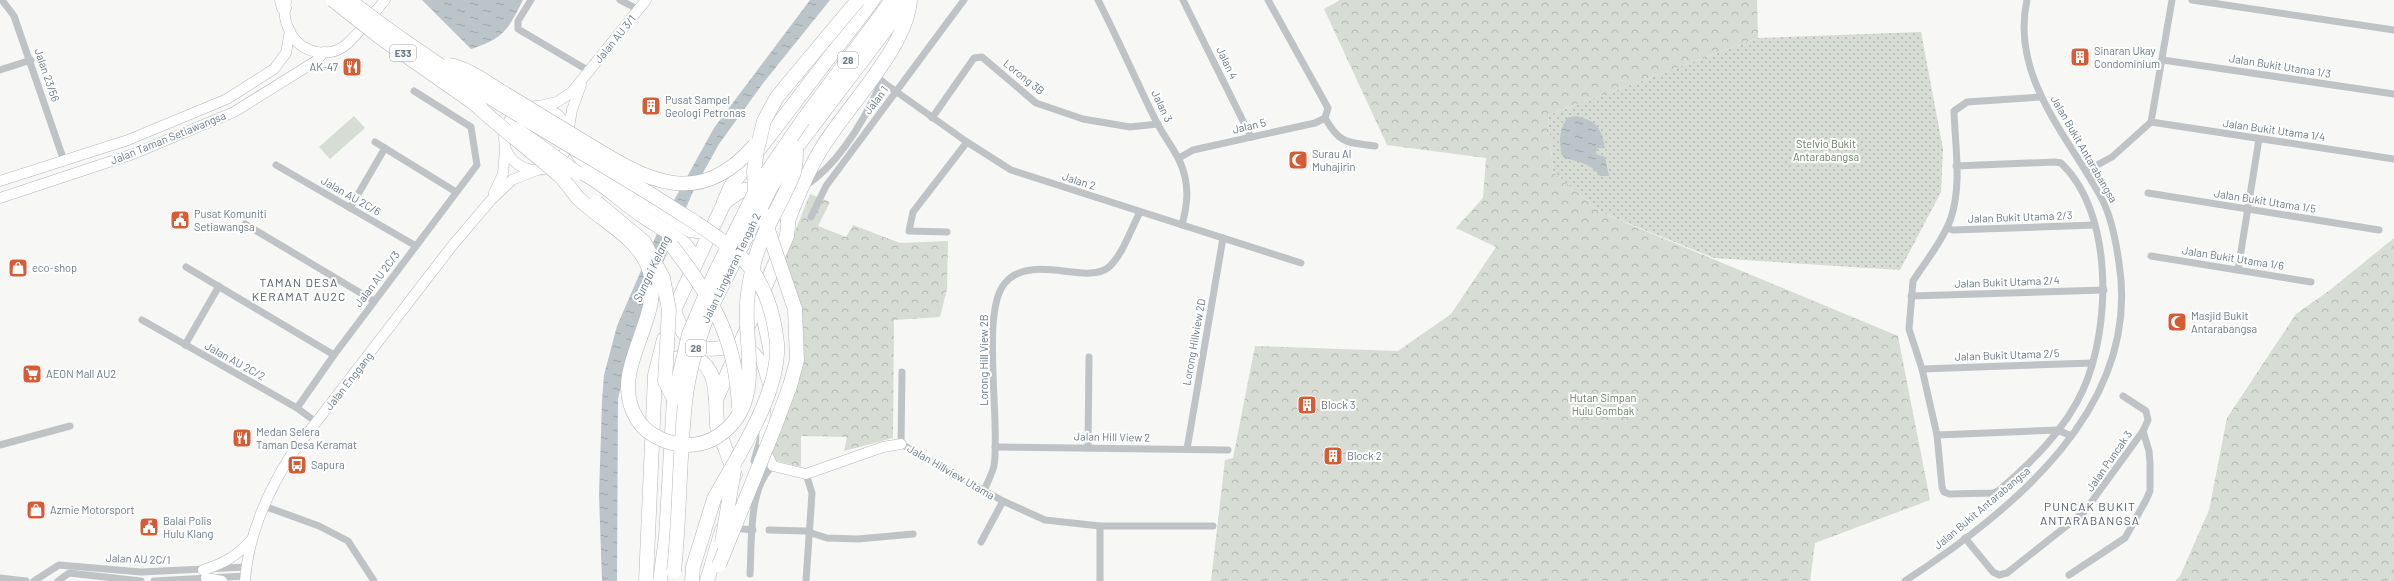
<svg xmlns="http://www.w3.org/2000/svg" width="2394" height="581" viewBox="0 0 2394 581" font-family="Barlow,sans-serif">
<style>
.grass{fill:url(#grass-dots)}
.forest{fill:url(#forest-crowns)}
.garden{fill:#d7dcd4}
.water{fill:url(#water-ripples)}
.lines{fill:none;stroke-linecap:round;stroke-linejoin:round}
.secondary-casing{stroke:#b1b7bb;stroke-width:11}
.highway-casing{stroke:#b2b6b9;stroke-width:15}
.street{stroke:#bfc3c6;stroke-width:7}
.secondary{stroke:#fff;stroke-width:10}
.highway{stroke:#fff;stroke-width:14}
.highway-bridge-casing{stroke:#b2b6b9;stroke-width:15;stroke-linecap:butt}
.highway-bridge{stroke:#fff;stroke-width:14}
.labels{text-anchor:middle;stroke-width:4;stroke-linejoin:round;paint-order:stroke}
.shield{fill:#fff;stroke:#96a0a8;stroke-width:1}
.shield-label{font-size:10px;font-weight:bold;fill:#697883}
.street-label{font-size:11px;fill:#697883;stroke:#fff}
.poi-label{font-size:11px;fill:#697883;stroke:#fff;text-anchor:start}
.park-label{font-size:11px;fill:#6b7b67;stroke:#fff}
.water-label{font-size:12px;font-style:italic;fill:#64787f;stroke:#fff}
.neighbourhood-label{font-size:12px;letter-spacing:1px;fill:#566169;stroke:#fff}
</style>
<defs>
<pattern id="grass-dots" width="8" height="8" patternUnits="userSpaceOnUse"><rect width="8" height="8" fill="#d7dcd4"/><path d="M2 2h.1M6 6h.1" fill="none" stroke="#b2b7b1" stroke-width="1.8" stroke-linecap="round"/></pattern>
<pattern id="forest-crowns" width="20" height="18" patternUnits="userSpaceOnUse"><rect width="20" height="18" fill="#d7dcd4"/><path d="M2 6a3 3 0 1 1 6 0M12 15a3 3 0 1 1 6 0" fill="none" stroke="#b2b7b1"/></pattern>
<pattern id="water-ripples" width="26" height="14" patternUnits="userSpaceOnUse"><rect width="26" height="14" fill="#bac4c9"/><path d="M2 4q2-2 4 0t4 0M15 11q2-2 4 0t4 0" fill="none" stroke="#9ba4a9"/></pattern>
</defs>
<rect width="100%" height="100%" fill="#f7f7f5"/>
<polygon class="grass" points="1921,32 1943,149 1941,192 1900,270 1714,258 1600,212 1553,172 1548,115 1758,38"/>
<g class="forest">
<polygon points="1340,0 1757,0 1758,38 1548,115 1553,172 1600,212 1898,336 1930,500 1815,543 1810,581 1211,581 1225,460 1233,458 1255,346 1398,351 1451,314 1496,247 1456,228 1483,198 1486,158 1387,145 1324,9"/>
<polygon points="810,194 830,202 818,226 846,237 853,225 900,243 948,241 947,289 940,317 894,320 893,438 844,451 847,437 801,436 801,467 774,460 770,447 800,351 784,259"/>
<polygon points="2394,238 2394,581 2175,581 2180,576 2209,510 2227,418 2296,314 2330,290"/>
</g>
<polygon class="garden" points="354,116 365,128 330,159 319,147"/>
<g class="water">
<path d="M422,0H523C508,29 505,38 471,49Z"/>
<polygon points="810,0 830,0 764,82 719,144 694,189 634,332 618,399 617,581 602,581 599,495 602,401 604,375 617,326 662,222 714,128"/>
<path d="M1576,116C1597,121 1601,127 1605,148H1597L1596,154L1605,157L1609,176H1600C1591,163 1577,162 1563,157C1558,143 1559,130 1567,118Z"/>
</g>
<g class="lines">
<defs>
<g id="secondary">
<path d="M286,2C282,15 286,26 293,37C305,54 331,58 347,44C361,31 373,14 385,0"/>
<circle cx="536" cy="138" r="32"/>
<polyline points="539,106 557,102 572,92 646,0"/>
<polyline points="568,133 572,110 581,85"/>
<polyline points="0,181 128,140 227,99 274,69 286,53 290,31"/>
<polyline points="494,193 503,174 505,149"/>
<polyline points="0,198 133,154 234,112 316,61 324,52"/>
<polyline points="758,302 768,347 770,370"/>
<path d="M744,346C764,353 762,370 769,387"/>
<polyline points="765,409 764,448 773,466 806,474 883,447 901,444"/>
<path d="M203,570C223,564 237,556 251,540"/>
<polyline points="206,578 222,581"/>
<path d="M245,581C248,536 267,493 291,455L452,246L491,200L512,180L537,170"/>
</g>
<g id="highway">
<polyline points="282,0 284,8"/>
<polyline points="803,120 892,0"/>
<polyline points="573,147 585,163 690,230 704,232 711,229"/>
<polyline points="796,148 908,0"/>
<path d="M566,168C590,170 620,201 641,215C654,224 669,232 682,242C689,247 692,255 696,262"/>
<polyline points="724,202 731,186 873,0"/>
<path d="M788,221C797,197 807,173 820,151C845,108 907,48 910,0"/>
<path d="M659,370C674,353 701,351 711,374C715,382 715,391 716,399"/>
<path d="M735,475L717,426L716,400L787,236C787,231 789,225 788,220C784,199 760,182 739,192C734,195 729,199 724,203L674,310C687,349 698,354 738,345"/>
<polyline points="646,581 655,375 664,339"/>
<polyline points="660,581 666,537 674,399"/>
<polyline points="692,581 693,567 714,499"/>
<polyline points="707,581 722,530"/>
</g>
</defs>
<use href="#secondary" class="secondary-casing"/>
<use href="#highway" class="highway-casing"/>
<g class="street">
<polyline points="2,0 14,16 64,161"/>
<polyline points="531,0 518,21 518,29 589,71"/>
<polyline points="620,0 639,10"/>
<path d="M1098,0C1119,41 1137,83 1157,123C1167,142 1181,157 1185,177C1189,194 1186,209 1182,225"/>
<polyline points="1183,0 1251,137"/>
<polyline points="1268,0 1328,108 1325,118"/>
<polyline points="2192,0 2394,30"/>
<polyline points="2163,60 2394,94"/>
<polyline points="0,70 31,60"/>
<polyline points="873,75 967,142 1011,170 1301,263"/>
<polyline points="932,118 974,58 982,57 1036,103 1083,119 1130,127 1158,124"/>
<path d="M1325,118C1340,144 1346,142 1375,146"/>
<polyline points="2151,122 2394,159"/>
<polyline points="375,142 456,192"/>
<polyline points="1179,158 1193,150 1315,123 1325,118"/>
<polyline points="276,165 416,246"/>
<path d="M1956,166L2055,162L2061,163C2114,213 2111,328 2083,390C2065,430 2031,463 1998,491L1993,493L1949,494L1944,492L1942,487L1937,435L1922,369L1909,329L1913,281C1926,261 1943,240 1951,218C1962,185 1955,144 1954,111L1967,102L2041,97"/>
<polyline points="2086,171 2112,157 2151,122 2172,0"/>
<path d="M805,186C840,163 865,119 882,81"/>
<polyline points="2148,193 2379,230"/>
<polyline points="350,208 385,148"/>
<polyline points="811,217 826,186 964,0"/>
<polyline points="245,224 374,301"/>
<polyline points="1947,228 1953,230 2094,225"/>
<polyline points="947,232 909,231 913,212 967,142"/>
<polyline points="2151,256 2311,282"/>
<polyline points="186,267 334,355"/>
<polyline points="2238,270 2259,139"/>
<polyline points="1911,296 2104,290"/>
<polyline points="142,320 297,408 316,422"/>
<polyline points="185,345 219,286"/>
<polyline points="1922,369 2092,363"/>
<polyline points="902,372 901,444 1003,501 1045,520 1100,526 1213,526"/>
<polyline points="297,408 334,355 477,165 471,127 414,91"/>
<polyline points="1937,435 2058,430 2071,436"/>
<polyline points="0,445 70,426"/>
<polyline points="995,447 1228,450"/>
<polyline points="1088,448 1089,357"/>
<polyline points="1187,449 1223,238"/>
<polyline points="754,461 761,437"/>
<path d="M984,491C987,483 992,474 994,466C1001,424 980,311 1005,283C1032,252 1086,286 1109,267C1123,254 1131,229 1140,212"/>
<polyline points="264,506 319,526 348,541 374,581"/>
<polyline points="1100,526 1100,581"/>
<polyline points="733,528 753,530"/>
<polyline points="769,530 805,531 827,538 858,539 913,534"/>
<polyline points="1965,538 1993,572 1999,575 2007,573 2084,512 2143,431 2148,420 2146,411 2123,396"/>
<polyline points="981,542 1003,501"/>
<path d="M750,574C752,543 748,487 773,466"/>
<polyline points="2069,575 2125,538 2146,500 2150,491 2150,463 2149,451 2143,431"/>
<polyline points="0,578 26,581"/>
<polyline points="34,581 59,565 141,572 246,567"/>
<polyline points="58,581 69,573 141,581"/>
<polyline points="154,581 245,576"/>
<polyline points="806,581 812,493 806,474"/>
<path d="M1905,581C2013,510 2142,407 2119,263C2116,241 2112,219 2102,199C2069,137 2010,77 2027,0"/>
</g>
<use href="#secondary" class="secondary"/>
<use href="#highway" class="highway"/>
<defs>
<g id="highway-bridge">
<polyline points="333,0 381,38 481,108"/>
<path d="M349,0C428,62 513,112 599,163C631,182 662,201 693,221C711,233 728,244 743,259C764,281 774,314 777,343C780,394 738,455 714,499"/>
<path d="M449,65C467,68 486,82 502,92C530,109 558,126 586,143C646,180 698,211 755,145"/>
<path d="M475,104C502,129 532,151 560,176C567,183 572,191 578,198C600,220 634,235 647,264C670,317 605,367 637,419C645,432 658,439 672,443C687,447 705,445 718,436C765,405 744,349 747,303C748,290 751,275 754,263C762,231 781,205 793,175C796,168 796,156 796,148"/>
<polyline points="516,129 577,173"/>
<polyline points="596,202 644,242 663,278 669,310 665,381 674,399"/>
<path d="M672,246C714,300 736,339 739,408"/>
<polyline points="674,399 689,334 715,273 759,184 803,120"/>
<polyline points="722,543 734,470"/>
<polyline points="719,565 774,429 790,386 797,360 795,309 755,192 754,171 757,150 764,121 777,97 858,0"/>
<path d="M674,571C680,515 679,459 685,403C688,372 697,343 708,314L771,187L795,150"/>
</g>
</defs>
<use href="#highway-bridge" class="highway-bridge-casing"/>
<use href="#highway-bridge" class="highway-bridge"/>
</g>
<defs>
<symbol id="building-square" viewBox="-11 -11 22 22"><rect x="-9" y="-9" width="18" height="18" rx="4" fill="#d65c36" stroke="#fff"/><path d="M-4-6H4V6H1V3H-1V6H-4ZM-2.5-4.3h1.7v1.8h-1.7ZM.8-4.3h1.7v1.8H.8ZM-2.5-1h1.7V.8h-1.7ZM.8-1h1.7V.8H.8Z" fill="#fff"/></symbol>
<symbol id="restaurant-square" viewBox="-11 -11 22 22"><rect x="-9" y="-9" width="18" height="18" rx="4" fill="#d65c36" stroke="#fff"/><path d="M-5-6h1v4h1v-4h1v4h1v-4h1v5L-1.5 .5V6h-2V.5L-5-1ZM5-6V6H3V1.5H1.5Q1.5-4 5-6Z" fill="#fff"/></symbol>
<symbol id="mosque-square" viewBox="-11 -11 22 22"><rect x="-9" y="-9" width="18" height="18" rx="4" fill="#d65c36" stroke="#fff"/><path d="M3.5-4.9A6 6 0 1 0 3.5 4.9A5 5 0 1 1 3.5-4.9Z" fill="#fff"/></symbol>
<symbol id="civic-square" viewBox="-11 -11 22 22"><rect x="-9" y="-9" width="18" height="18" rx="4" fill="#d65c36" stroke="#fff"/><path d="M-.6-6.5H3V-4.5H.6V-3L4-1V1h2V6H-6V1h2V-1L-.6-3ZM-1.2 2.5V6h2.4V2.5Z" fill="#fff"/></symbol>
<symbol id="shop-square" viewBox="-11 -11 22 22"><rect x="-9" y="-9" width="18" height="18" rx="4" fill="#d65c36" stroke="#fff"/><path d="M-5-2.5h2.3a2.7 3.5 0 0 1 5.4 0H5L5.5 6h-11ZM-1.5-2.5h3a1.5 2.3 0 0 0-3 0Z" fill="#fff"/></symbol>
<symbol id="supermarket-square" viewBox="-11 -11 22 22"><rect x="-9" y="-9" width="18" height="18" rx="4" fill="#d65c36" stroke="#fff"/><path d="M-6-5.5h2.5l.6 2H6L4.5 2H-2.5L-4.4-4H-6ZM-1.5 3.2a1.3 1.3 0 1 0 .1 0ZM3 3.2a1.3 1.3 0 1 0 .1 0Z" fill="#fff"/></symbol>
<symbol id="bus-square" viewBox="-11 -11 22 22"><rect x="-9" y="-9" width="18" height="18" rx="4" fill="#d65c36" stroke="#fff"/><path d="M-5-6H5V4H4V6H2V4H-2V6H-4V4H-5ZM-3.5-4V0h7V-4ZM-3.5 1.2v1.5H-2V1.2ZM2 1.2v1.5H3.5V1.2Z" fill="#fff"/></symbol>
</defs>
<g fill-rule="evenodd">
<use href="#building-square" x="2069" y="46" width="22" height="22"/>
<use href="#restaurant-square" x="341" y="56" width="22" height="22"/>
<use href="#building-square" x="640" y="95" width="22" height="22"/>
<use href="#mosque-square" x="1287" y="149" width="22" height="22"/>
<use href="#civic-square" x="169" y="209" width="22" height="22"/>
<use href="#shop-square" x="7" y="257" width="22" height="22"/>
<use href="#mosque-square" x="2166" y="311" width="22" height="22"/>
<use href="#supermarket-square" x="21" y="363" width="22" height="22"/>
<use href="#building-square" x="1296" y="394" width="22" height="22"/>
<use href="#restaurant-square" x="231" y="427" width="22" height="22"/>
<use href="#building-square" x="1322" y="445" width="22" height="22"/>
<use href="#bus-square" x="286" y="454" width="22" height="22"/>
<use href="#shop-square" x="25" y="499" width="22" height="22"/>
<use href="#civic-square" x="138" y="516" width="22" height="22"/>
</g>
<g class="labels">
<g class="shield">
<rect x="390" y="45" width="26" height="16" rx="3"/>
<rect x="838" y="52" width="20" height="16" rx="3"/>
<rect x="686" y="340" width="20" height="16" rx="3"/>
</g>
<g class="shield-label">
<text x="403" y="57">E33</text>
<text x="848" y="64">28</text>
<text x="696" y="352">28</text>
</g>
<g class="street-label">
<text transform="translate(615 39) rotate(-51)" y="4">Jalan AU 3/1</text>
<text transform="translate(1227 63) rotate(64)" y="4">Jalan 4</text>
<text transform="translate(2280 66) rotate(9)" y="4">Jalan Bukit Utama 1/3</text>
<text transform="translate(47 75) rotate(71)" y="4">Jalan 23/56</text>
<text transform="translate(1024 77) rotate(39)" y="4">Lorong 3B</text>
<text transform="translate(876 100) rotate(-53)" y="4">Jalan 1</text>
<text transform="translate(1162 106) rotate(64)" y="4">Jalan 3</text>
<text transform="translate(1249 126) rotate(-13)" y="4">Jalan 5</text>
<text transform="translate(2274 130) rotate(8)" y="4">Jalan Bukit Utama 1/4</text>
<text transform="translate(168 138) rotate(-22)" y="4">Jalan Taman Setiawangsa</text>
<text transform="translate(2084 149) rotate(60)" y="4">Jalan Bukit Antarabangsa</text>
<text transform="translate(1079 181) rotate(18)" y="4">Jalan 2</text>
<text transform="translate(351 196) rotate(30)" y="4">Jalan AU 2C/6</text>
<text transform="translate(2265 201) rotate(9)" y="4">Jalan Bukit Utama 1/5</text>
<text transform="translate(2020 217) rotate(-2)" y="4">Jalan Bukit Utama 2/3</text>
<text transform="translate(2233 258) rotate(9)" y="4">Jalan Bukit Utama 1/6</text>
<text transform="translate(731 268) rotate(-64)" y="4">Jalan Lingkaran Tengah 2</text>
<text transform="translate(377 279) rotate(-53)" y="4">Jalan AU 2C/3</text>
<text transform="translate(2007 282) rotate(-2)" y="4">Jalan Bukit Utama 2/4</text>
<text transform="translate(1194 342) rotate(-80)" y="4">Lorong Hillview 2D</text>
<text transform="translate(2007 355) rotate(-2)" y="4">Jalan Bukit Utama 2/5</text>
<text transform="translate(984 360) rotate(-90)" y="4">Lorong Hill View 2B</text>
<text transform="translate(235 361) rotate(29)" y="4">Jalan AU 2C/2</text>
<text transform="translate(349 381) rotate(-52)" y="4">Jalan Enggang</text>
<text transform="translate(1112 437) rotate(1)" y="4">Jalan Hill View 2</text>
<text transform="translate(2109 461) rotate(-55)" y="4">Jalan Puncak 3</text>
<text transform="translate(951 472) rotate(30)" y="4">Jalan Hillview Utama</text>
<text transform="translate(1982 508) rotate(-40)" y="4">Jalan Bukit Antarabangsa</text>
<text transform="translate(138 559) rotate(2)" y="4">Jalan AU 2C/1</text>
</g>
<g class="poi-label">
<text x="2094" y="55">Sinaran Ukay<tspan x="2094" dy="13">Condominium</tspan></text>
<text x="338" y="71" text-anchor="end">AK-47</text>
<text x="665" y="104">Pusat Sampel<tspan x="665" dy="13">Geologi Petronas</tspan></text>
<text x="1312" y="158">Surau Al<tspan x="1312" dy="13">Muhajirin</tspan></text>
<text x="194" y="218">Pusat Komuniti<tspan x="194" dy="13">Setiawangsa</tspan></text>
<text x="32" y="272">eco-shop</text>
<text x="2191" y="320">Masjid Bukit<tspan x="2191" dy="13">Antarabangsa</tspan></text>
<text x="46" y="378">AEON Mall AU2</text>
<text x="1321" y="409">Block 3</text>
<text x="256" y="436">Medan Selera<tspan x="256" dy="13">Taman Desa Keramat</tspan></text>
<text x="1347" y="460">Block 2</text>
<text x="311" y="469">Sapura</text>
<text x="50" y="514">Azmie Motorsport</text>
<text x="163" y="525">Balai Polis<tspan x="163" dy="13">Hulu Klang</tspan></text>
</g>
<g class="park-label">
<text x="1826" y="148">Stelvio Bukit<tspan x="1826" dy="13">Antarabangsa</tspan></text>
<text x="1603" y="402">Hutan Simpan<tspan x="1603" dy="13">Hulu Gombak</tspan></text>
</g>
<g class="water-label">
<text transform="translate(652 269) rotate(-65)" y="4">Sungai Kelang</text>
</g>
<g class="neighbourhood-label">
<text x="299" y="287">TAMAN DESA<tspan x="299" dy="14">KERAMAT AU2C</tspan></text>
<text x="2090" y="511">PUNCAK BUKIT<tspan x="2090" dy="14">ANTARABANGSA</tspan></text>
</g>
</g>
</svg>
